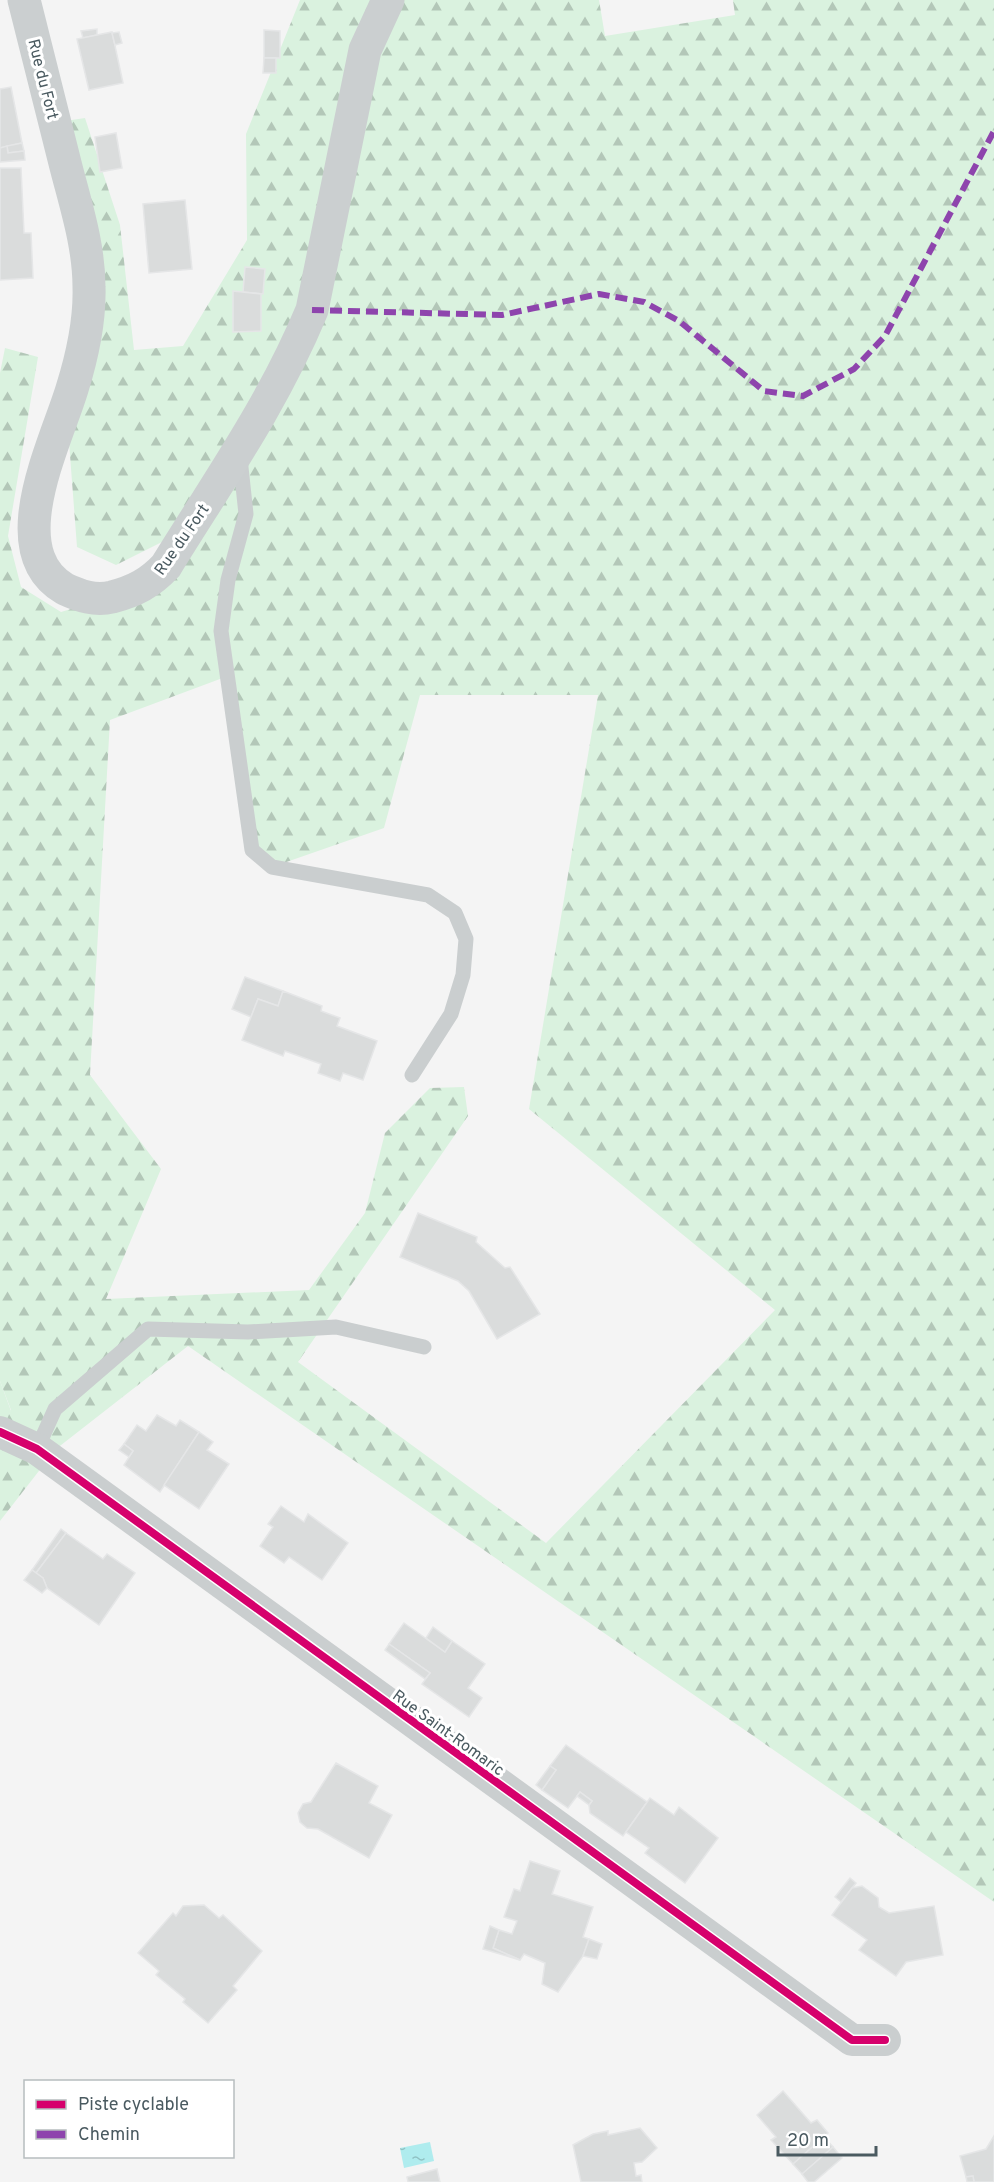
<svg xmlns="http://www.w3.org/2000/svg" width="994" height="2182" viewBox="0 0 994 2182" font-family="Overpass,sans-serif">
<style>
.grass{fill:#daf2df}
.forest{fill:url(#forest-firs);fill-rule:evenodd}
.water{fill:url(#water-ripples)}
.building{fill:#dadcdc;stroke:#e5e6e7;stroke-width:1.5}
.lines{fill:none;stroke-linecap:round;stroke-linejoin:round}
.lane{stroke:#cacecf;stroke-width:15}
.street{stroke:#cacecf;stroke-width:32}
.secondary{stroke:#cbcfd0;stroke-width:33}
.quiet{stroke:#8e44ad;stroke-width:6;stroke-dasharray:12 6;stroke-linecap:butt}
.cycleway-casing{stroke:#fff;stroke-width:11}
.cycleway{stroke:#d6006c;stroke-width:8}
.labels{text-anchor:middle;stroke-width:6;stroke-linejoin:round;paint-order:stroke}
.street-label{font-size:16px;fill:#4a5a60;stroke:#fff}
</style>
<defs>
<pattern id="forest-firs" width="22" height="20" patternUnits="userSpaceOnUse" patternTransform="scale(1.5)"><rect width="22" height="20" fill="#daf2df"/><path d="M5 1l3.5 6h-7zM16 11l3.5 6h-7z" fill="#b3c7b8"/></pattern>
<pattern id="water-ripples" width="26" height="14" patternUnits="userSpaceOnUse" patternTransform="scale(1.5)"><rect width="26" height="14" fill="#afecee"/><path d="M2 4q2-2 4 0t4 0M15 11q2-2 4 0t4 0" fill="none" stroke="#90c2c4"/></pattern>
</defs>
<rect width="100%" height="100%" fill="#f4f4f4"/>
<polygon class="grass" points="0,1381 11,1411 0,1435"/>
<path class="forest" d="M300,0H599L605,36L735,15L733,0H994V1902L188,1346L56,1449L0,1521V1435L11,1410L0,1381V373L5,348L38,357L8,536L21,587L61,612L104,599L188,529L116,565L77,547L69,442L98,346L65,121L85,118L120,225L134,350L183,346L247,240L246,134ZM228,676L252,850L272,867L384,828L420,695H598L529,1109L775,1310L546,1543L298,1362L468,1116L464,1087L430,1088L385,1133L365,1213L309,1290L106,1299L161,1169L90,1075L110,720Z"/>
<polygon class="water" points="430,2142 434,2161 404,2168 400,2148"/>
<g class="building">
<polygon points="97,29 97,35 83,38 81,31"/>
<polygon points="264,30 280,31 280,58 264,58"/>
<polygon points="112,32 123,83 89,90 77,39"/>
<polygon points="119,32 122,43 115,45 112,33"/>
<polygon points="264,58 276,58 276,73 263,73"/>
<polygon points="11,87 22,143 0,148 0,89"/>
<polygon points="116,133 122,168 100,172 95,137"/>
<polygon points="22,143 24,151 8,153 7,146"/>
<polygon points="7,146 8,153 24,151 25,160 0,162 0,148"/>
<polygon points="0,168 21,168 24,233 31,233 33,278 0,280"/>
<polygon points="185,200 192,269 149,273 143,204"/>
<polygon points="245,267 265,269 263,294 243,292"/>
<polygon points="233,291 261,294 261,331 233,332"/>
<polygon points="245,977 283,991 278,1006 258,999 251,1017 232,1009"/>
<polygon points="283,991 322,1006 321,1011 340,1018 337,1026 377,1041 363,1080 343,1073 340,1081 318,1073 321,1064 285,1051 283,1056 242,1040 258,999 278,1006"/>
<polygon points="418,1213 477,1237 476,1242 505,1268 510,1267 540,1314 497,1339 469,1291 458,1281 400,1257"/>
<polygon points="157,1415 176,1426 180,1420 199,1432 160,1492 124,1465 133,1451 124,1444 137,1425 146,1431"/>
<polygon points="199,1432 213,1442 207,1450 229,1464 199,1509 164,1485"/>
<polygon points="124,1444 133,1451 129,1457 119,1450"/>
<polygon points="281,1506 304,1522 308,1514 348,1543 322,1580 289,1557 284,1563 260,1546 273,1527 268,1524"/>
<polygon points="61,1529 66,1533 36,1573 32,1570"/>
<polygon points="66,1533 103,1559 107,1554 135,1573 99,1625 47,1588 43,1578 36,1573"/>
<polygon points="32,1570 43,1578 47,1588 42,1593 24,1580"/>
<polygon points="404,1623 445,1652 452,1641 485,1664 468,1688 482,1698 469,1717 422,1684 430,1673 389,1644"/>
<polygon points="433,1627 452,1641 445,1652 426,1638"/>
<polygon points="389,1644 430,1673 425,1679 385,1650"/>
<polygon points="566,1745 647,1802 623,1836 590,1813 589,1805 592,1801 580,1792 568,1808 542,1790 556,1770 550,1766"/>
<polygon points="336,1763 378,1786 369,1803 392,1815 369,1858 318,1829 307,1828 300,1822 298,1813 303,1804 311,1802"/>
<polygon points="550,1766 556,1770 542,1790 536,1785"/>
<polygon points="580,1792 592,1801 589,1805 577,1796"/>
<polygon points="650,1798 674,1815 679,1807 718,1838 685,1883 645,1853 649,1848 626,1832"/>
<polygon points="530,1861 560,1871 552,1894 593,1907 583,1937 589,1939 583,1956 558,1992 542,1984 545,1963 524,1954 520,1960 493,1948 499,1930 512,1934 517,1921 504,1917 514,1889 520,1891"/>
<polygon points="850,1878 856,1883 841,1902 835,1897"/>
<polygon points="862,1886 878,1898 879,1907 889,1913 934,1906 943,1955 906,1962 896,1976 859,1950 867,1940 832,1915 852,1888"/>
<polygon points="204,1905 219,1918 223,1915 262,1951 233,1986 237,1990 208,2023 183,2002 185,1999 156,1975 159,1971 138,1953 173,1913 176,1916 183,1906"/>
<polygon points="490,1926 499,1930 493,1948 520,1960 483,1949"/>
<polygon points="589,1939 602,1944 597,1959 583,1956"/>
<polygon points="783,2091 811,2123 817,2120 828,2133 793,2164 771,2140 776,2137 757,2115"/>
<polygon points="640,2128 657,2148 642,2162 634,2163 636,2176 641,2175 642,2182 581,2182 573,2145 593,2134 608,2131 608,2135"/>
<polygon points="994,2136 994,2182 974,2182 973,2176 966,2177 960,2156 986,2149"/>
<polygon points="824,2137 833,2147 802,2174 793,2164"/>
<polygon points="833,2147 842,2158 814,2182 808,2182 802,2174"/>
<polygon points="437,2169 440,2182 408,2182 407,2177"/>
<polygon points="973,2176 974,2182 967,2182 966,2177"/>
</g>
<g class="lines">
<g class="lane">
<polyline points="240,458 246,514 228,580 221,631 252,850 272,867 428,895 455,913 466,939 463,975 451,1014 412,1075"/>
<polyline points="37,1449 55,1409 148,1329 248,1332 336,1327 424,1347"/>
</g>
<polyline class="street" points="0,1432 37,1449 852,2040 885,2040"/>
<path class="secondary" d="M24,0C38,56 52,111 66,167C76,206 89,246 89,287C90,321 82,357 72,389C55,445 0,551 65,589C80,596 95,601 112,597C135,591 150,583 166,566C219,480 273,404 312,310L365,50L388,0"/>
<polyline class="quiet" points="312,310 502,315 599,294 644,302 679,321 764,391 803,396 854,369 885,336 994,131"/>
<defs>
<polyline id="cycleway" points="0,1432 37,1449 852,2040 885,2040"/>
</defs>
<use href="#cycleway" class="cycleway-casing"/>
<use href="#cycleway" class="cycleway"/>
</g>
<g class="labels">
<g class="street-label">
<text transform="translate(44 79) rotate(76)" y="6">Rue du Fort</text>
<text transform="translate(181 539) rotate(-55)" y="6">Rue du Fort</text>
<text transform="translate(449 1732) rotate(36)" y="6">Rue Saint-Romaric</text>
</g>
</g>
<rect x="24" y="2080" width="210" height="78" fill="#ffffff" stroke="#b7bdbf" stroke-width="1.5"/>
<rect x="36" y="2100" width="30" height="9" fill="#d6006c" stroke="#b7bdbf" stroke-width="1.5"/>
<text x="78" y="2110" font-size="18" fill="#4a5a60">Piste cyclable</text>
<rect x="36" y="2130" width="30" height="9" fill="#8e44ad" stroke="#b7bdbf" stroke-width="1.5"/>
<text x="78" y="2140" font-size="18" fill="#4a5a60">Chemin</text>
<path d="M778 2146v9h98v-9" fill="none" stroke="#4a5a60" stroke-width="3"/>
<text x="787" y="2146" font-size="18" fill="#4a5a60" stroke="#ffffff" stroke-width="4.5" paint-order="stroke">20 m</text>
</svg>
